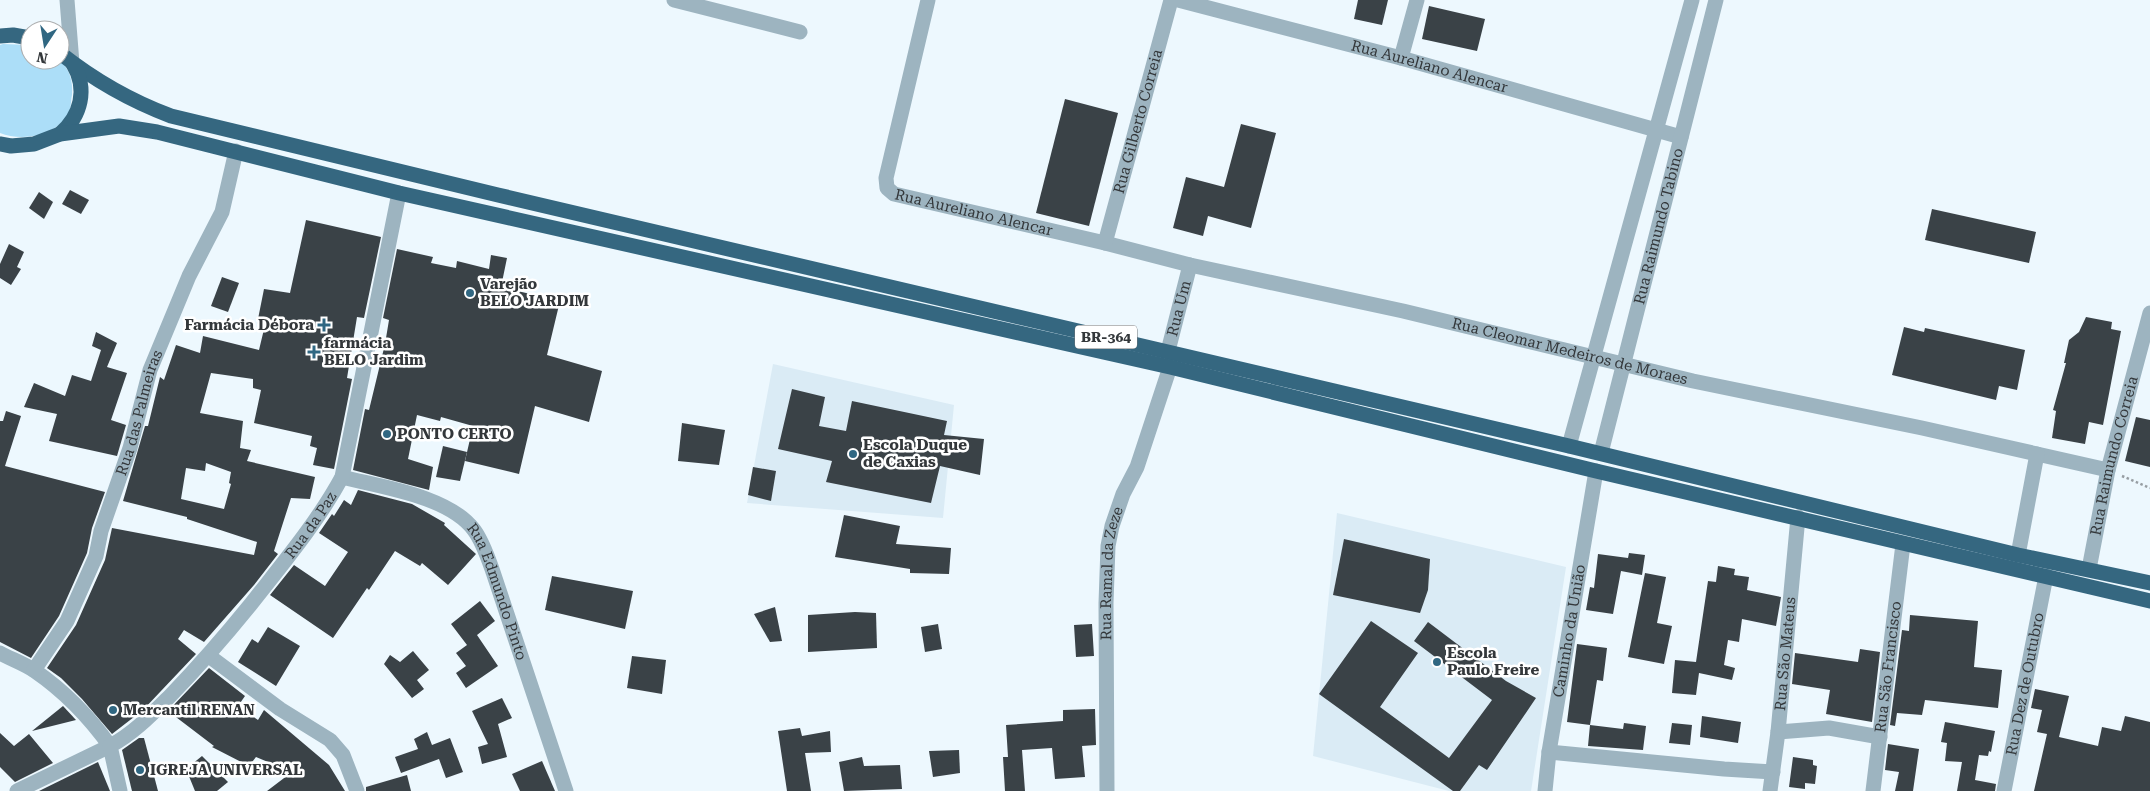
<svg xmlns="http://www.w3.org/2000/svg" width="2150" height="791" viewBox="0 0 2150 791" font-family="'Roboto Serif',serif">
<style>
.built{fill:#daebf5}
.green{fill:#acdef8}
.building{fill:#3a4247;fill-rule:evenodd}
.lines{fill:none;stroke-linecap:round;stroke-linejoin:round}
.path{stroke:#979ea3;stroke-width:2.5;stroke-dasharray:2.5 2.5;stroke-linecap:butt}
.street{stroke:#9db4c0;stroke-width:15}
.highway{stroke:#356780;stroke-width:15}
.poi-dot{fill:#306782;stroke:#fff;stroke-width:2}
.labels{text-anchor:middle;stroke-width:5;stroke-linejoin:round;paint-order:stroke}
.shield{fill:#fff;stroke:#707375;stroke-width:1}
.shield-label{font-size:14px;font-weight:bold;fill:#33373a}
.street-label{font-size:15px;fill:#33373a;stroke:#fff}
.poi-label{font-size:15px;font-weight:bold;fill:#33373a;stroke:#fff;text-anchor:start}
</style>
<rect width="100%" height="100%" fill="#edf8fe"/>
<g class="built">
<polygon points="773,364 954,405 943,518 747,503"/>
<polygon points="1337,513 1566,567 1531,791 1449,791 1313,756"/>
</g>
<path class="green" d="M3,44L30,45V60H60C70,70 73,81 72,95C71,99 71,105 70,110C59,136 23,142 0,133V45Z"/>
<g class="building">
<polygon points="1358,0 1388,0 1382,25 1354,19"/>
<polygon points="1429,6 1485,19 1477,51 1422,39"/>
<polygon points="1065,99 1118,113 1089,226 1036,213"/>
<polygon points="1241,124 1276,133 1251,228 1208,216 1203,236 1173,228 1186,177 1224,187"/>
<polygon points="70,190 89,200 81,214 62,204"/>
<polygon points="39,192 53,202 44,219 29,208"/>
<polygon points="1932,209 2036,232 2029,263 1925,240"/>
<path d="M306,220L381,237L364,318L357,317L347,378L352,379L334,469L313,465L317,448L310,446L312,436L254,423L261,390L253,388V379L211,373L200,413L243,421L240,448L251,450L247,461L315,477L310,499L291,498L274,551L278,554L254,585L204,642L184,630L178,639L196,654L143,710L112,734L82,699L61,678L47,668L76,625L105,560L112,528L254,555L257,542L187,519V517L123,501L145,426H148L160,377L164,380L176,345L200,353L203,336L259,350L265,325L257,324L264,289L290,293ZM206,463L231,472L229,483L231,484L224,509L181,499L186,468L205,471Z"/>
<polygon points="9,244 24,252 17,267 21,269 11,285 0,278 0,264"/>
<polygon points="397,249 433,257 431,263 456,268 457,261 489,269 491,255 507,258 501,287 560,301 547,355 602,371 589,422 535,406 519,474 465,461 473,426 441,417 440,421 417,415 408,459 433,467 429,490 353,470 365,409 369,410 385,344 389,320 383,318"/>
<polygon points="222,277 239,283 228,312 211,306"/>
<polygon points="2086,317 2112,322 2111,329 2121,331 2103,425 2089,422 2085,444 2052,438 2056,411 2053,410 2066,363 2064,363 2069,340 2079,332"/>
<polygon points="1904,327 1924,332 1925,328 2025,350 2017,390 1999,386 1996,400 1892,375"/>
<polygon points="96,332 117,343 107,367 127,373 111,420 126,425 117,456 49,441 57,414 24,407 34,383 65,396 72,375 91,381 101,350 92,346"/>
<polygon points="792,389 825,397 819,426 846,431 852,401 947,421 944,435 984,439 980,475 940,466 931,503 826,482 832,461 778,449"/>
<polygon points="6,411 21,416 5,466 105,492 92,528 87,553 59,616 31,658 0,642 0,421 3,421"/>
<polygon points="2136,417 2150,420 2150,467 2125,461"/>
<polygon points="682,423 725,430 719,465 678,461"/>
<polygon points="443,446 467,452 460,481 436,477"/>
<polygon points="753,467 776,471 771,501 748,495"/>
<polygon points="358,490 412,504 445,523 444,525 476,554 448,585 422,563 420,566 395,551 369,590 367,588 333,638 270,595 294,565 325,586 348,552 319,533 332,514 334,516 344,500 351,505"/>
<polygon points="844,515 900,526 896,544 951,548 949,574 910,573 910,569 835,557"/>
<polygon points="1344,539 1430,559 1428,590 1420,613 1333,595"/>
<polygon points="1629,553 1645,555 1642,575 1621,571 1613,614 1586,610 1590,587 1594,588 1598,554 1628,558"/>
<polygon points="1718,566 1735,569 1734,575 1749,577 1747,590 1781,597 1776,626 1742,619 1739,642 1728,640 1724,665 1735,668 1732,680 1699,673 1696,695 1672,693 1675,660 1696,662 1708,581 1716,582"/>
<polygon points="1645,573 1666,577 1657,623 1672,626 1664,664 1628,657"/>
<polygon points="552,576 633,591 625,629 545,610"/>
<polygon points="480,601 495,621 477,635 498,666 466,688 456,673 466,666 456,653 467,645 451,624"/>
<polygon points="775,607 782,641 770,642 754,614"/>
<polygon points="855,612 876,613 877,648 808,652 808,615"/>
<polygon points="1910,615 1978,621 1974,667 2002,670 1998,708 1925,700 1922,715 1897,713 1895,726 1890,725 1902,630 1909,631"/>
<polygon points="1371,621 1418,653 1380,707 1449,758 1492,700 1414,641 1428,622 1506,681 1536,698 1487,770 1479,765 1460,791 1453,791 1319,694"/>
<polygon points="938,624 942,649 925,652 921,627"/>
<polygon points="1092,624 1094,656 1076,657 1074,625"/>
<polygon points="268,627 300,646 276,686 238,662 252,639 258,643"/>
<polygon points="1577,644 1607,648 1603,681 1597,680 1590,725 1567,722"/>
<polygon points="1860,649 1880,652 1872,722 1826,714 1830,690 1792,684 1795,653 1858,662"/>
<polygon points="413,651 429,670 417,680 424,689 412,698 384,664 390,655 400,662"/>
<polygon points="632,656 666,660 662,694 627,688"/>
<polygon points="209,668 245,696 238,706 258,720 264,710 329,765 345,791 267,791 292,772 256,757 249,766 212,747 214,746 168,711"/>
<polygon points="2035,689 2069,696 2059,737 2098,746 2102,727 2121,731 2125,716 2150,722 2150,791 2034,791 2047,734 2037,732 2042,710 2031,708"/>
<polygon points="502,698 512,718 498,724 507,757 482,764 478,747 488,744 472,711"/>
<polygon points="63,706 76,720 32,731"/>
<polygon points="1095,709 1096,745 1082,746 1085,777 1055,779 1052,748 1022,750 1025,791 1005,791 1003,757 1008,757 1006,725 1063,721 1063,710"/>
<polygon points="1702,716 1741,722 1738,743 1700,737"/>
<polygon points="1945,722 1995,731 1991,752 1989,751 1988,756 1979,755 1975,780 1996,784 1995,791 1957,791 1962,762 1945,761 1947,743 1941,742"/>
<polygon points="1624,723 1646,726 1643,750 1588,746 1590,725 1623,729"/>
<polygon points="1672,723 1692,725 1690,745 1669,743"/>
<polygon points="800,728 802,736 830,731 831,752 805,753 811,791 787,791 778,731"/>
<polygon points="427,732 432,745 450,738 463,772 446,778 439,759 401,773 395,757 418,749 414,739"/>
<polygon points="0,733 14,746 29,734 53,763 15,782 0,767"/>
<polygon points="139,738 144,738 158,791 132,791 122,750"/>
<polygon points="1888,744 1919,749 1913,791 1895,791 1899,772 1885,770"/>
<polygon points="959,750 960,773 933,777 929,751"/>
<polygon points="202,756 228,782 217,791 195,791 186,769"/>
<polygon points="862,757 864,766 900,765 902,789 844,791 839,762"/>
<polygon points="1793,757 1813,760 1813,765 1817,766 1815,784 1805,783 1805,789 1789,787"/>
<polygon points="542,761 555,791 520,791 512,774"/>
<polygon points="98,762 110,791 39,791"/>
<polygon points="407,775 411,791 366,791 366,787"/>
</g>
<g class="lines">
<polyline class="path" points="2122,476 2150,488"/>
<g class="street">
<polyline points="67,0 72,63"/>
<polyline points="674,0 800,32"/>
<path id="s1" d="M928,0L886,178L887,188L894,194L1105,243L1190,265L1403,311L1693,381L1922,428L2108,470"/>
<path id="s2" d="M1178,0L1401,58L1681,137"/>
<polyline points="1401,58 1417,0"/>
<path id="s3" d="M1105,243L1171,0"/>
<path id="s4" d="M1168,351L1190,265"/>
<polyline points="1569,446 1692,0"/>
<path id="s5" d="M1601,453L1716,0"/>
<path id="s6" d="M342,477C381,487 449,496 474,530C483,542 488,558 493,572L566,791"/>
<polyline points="2018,555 2037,454"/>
<path id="s7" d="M2089,569L2108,470L2150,313"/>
<path d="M0,653C11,659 25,664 35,671C64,691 90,718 110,746L17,791"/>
<polyline points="209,656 280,709 330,740 343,755 357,791"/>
<path id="s8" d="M34,670L67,621L96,556L101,531L130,448L150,370L189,276L222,212L236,151"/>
<polyline points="1778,732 1829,728 1880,737"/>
<polyline points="1549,752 1724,769 1773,772"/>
<path id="s9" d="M120,791L110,746C134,733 151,715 171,695C199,666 225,636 251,604C283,563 317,523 342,477L399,193"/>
<path id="s10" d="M1107,791L1106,603L1108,546L1112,526L1123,494L1137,467L1170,367"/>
<path id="s11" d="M1545,791L1549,752L1596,471"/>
<path id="s12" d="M1770,791L1778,732L1798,517"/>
<path id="s13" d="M1873,791L1903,544"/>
<path id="s14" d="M2004,791L2046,576"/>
</g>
<g class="highway">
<polyline points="0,36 13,35 30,38"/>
<path d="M60,53C94,80 131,101 171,116L498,195L1569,446L2018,555L2150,583"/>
<path d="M60,134C81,116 88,89 73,64"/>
<polyline points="0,144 11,146 34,144 60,134 119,126 157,132 399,193 1170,367 1596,471 2150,601"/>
</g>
</g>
<g class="poi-dot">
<circle cx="470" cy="293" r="5"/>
<path d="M321.5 317.5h5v5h5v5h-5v5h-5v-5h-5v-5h5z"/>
<path d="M311.5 344.5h5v5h5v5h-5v5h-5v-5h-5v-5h5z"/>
<circle cx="387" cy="434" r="5"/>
<circle cx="853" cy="454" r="5"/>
<circle cx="1437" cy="662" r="5"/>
<circle cx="113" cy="710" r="5"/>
<circle cx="140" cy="770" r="5"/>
</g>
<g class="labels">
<rect class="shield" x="1075" y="325.5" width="62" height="23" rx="4"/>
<g class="shield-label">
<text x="1106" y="342">BR-364</text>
</g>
<g class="street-label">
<text dy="5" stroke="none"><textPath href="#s2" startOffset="260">Rua Aureliano Alencar</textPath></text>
<text dy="5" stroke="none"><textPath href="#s3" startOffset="126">Rua Gilberto Correia</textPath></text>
<text dy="5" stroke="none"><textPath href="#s1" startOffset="284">Rua Aureliano Alencar</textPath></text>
<text dy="5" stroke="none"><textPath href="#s5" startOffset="234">Rua Raimundo Tabino</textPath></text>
<text dy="5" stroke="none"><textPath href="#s4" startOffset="44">Rua Um</textPath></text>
<text dy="5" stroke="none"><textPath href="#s1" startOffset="896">Rua Cleomar Medeiros de Moraes</textPath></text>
<text dy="5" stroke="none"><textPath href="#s8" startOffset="280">Rua das Palmeiras</textPath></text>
<text dy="5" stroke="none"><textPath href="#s7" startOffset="116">Rua Raimundo Correia</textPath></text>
<text dy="5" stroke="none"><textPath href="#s9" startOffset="346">Rua da Paz</textPath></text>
<text dy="5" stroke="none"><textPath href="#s10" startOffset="218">Rua Ramal da Zeze</textPath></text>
<text dy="5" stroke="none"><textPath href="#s6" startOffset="211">Rua Edmundo Pinto</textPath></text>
<text dy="5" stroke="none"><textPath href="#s11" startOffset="162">Caminho da União</textPath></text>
<text dy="5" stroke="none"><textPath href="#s12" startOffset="138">Rua São Mateus</textPath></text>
<text dy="5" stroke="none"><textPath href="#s13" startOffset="125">Rua São Francisco</textPath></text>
<text dy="5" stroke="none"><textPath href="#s14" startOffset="109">Rua Dez de Outubro</textPath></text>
</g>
<g class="poi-label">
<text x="480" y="289">Varejão<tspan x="480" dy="17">BELO JARDIM</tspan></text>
<text x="314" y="330" text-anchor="end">Farmácia Débora</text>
<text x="324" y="348">farmácia<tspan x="324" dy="17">BELO Jardim</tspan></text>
<text x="397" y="439">PONTO CERTO</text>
<text x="863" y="450">Escola Duque<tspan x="863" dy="17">de Caxias</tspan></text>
<text x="1447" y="658">Escola<tspan x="1447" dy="17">Paulo Freire</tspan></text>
<text x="123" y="715">Mercantil RENAN</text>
<text x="150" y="775">IGREJA UNIVERSAL</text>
</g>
</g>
<g transform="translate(45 45) rotate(192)"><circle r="24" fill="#ffffff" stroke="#adafb0"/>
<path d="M0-4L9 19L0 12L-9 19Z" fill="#306782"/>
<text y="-8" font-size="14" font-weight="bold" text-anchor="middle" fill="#33373a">N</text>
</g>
</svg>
